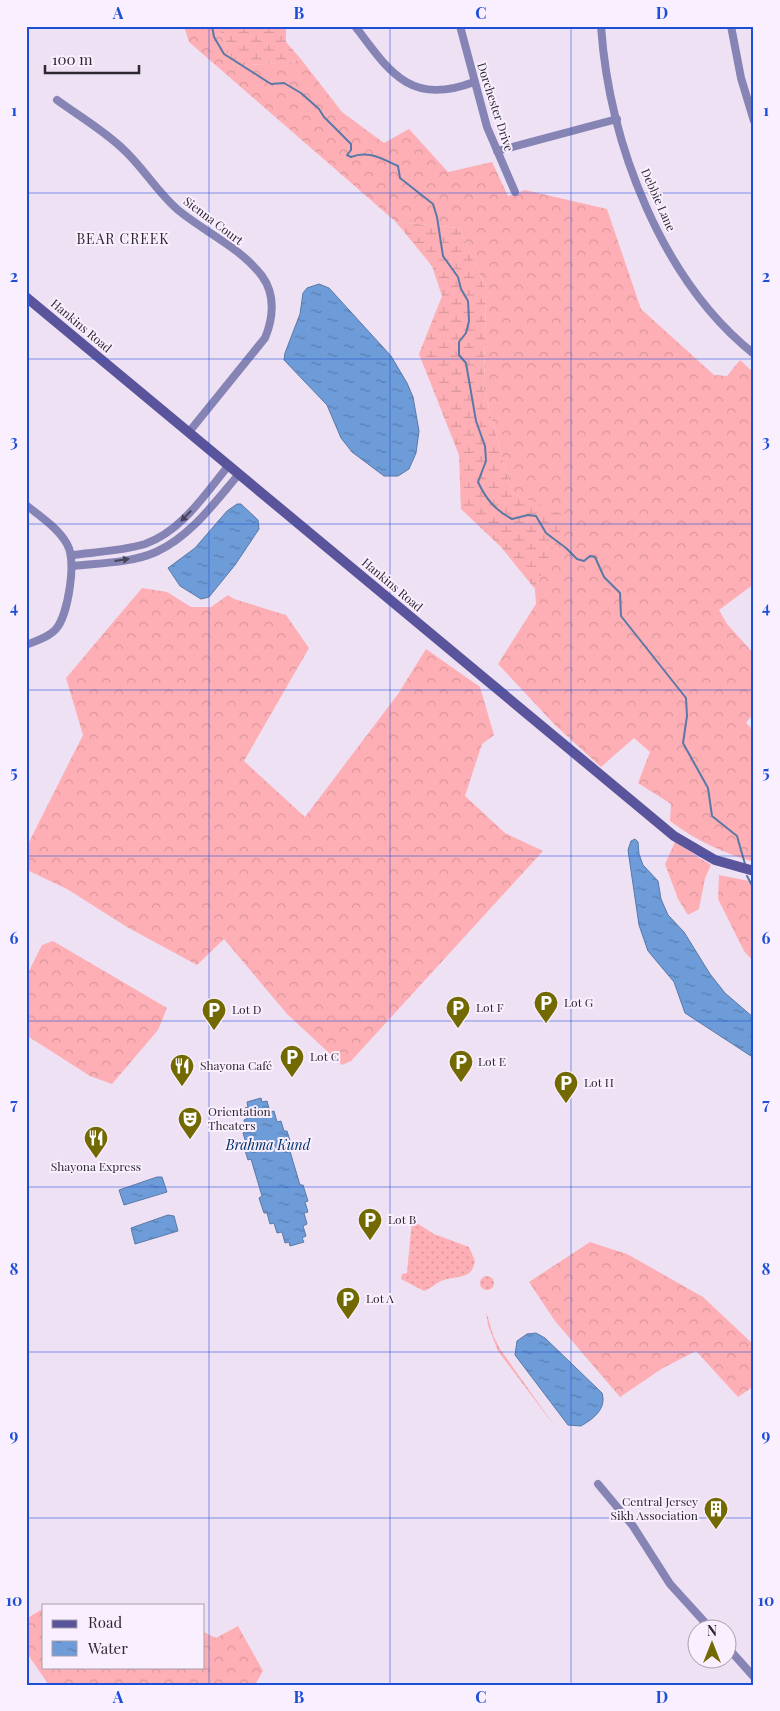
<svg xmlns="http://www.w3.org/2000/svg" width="780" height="1711" viewBox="0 0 780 1711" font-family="'Playfair Display',serif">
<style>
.grass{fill:url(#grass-dots)}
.forest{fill:url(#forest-crowns)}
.wetland{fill:url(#wetland-marsh)}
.water{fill:url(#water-ripples);stroke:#5a79a6}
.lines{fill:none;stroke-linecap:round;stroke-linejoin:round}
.stream{stroke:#5a79a6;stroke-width:2}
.minor{stroke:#8584b5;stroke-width:8}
.secondary{stroke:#59549b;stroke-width:10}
.oneway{fill:#474458}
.grid{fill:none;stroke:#1d4ed8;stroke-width:1;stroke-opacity:0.55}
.labels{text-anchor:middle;stroke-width:4;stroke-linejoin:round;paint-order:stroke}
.street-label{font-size:12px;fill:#2d2830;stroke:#f9efff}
.poi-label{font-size:12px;fill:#2d2830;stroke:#f9efff;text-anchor:start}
.neighbourhood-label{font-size:14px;letter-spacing:1px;fill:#2d2830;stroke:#f9efff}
.water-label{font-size:14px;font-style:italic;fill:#003065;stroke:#f9efff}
.neatline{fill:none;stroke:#1d4ed8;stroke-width:2}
.grid-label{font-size:16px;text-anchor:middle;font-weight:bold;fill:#1d4ed8}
</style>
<defs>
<pattern id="grass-dots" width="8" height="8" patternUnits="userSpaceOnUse" patternTransform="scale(1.25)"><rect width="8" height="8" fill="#fdafb5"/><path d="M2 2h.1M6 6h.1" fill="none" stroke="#d9979c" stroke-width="1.8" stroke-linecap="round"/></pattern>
<pattern id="forest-crowns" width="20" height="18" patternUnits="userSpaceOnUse" patternTransform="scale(1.25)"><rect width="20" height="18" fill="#fdafb5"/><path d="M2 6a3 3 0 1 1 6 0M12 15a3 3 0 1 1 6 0" fill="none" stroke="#d9979c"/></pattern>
<pattern id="wetland-marsh" width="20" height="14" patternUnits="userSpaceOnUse" patternTransform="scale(1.25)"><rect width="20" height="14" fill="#fdafb5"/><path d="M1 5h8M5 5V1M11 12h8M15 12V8" fill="none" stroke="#d9979c"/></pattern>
<pattern id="water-ripples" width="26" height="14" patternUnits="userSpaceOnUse" patternTransform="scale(1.25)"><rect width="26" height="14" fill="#6d9cd8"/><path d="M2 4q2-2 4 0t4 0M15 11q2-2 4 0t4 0" fill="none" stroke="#5a7fb0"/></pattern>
</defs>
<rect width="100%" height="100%" fill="#eee1f4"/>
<g class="grass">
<path d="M412,1220L434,1234L469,1247L475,1261C472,1281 455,1275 441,1281C435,1284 430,1289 424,1291L401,1279L402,1274L407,1273Z"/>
<circle cx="487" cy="1283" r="7"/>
<polygon points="486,1311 493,1335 500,1349 556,1428 498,1351 488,1325"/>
</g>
<g class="forest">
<path d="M184,26H218L235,66L293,62L300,58L342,112L384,143L409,129L448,172L492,162L508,196L525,190L607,209L641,309L714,375L727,376L740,360L754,373V584L719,610L727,624L754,654V713L746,723L754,731V862C723,853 695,840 670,821L671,804L638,783L650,752L634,738L601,767L555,725L498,664L536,604L535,589L566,516L512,493L484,390L486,289L459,228L396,222L189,42Z"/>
<polygon points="142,588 167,592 191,607 211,607 228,595 234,599 286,615 309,648 244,761 305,817 398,694 426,649 480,687 494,735 482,744 465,796 505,833 543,851 351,1061 342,1065 287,1014 224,939 197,965 127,927 67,889 29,871 26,866 26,848 83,735 66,678"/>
<polygon points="675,842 711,865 705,878 699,909 688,915 678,899 665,864"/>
<polygon points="719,875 754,882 754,962 744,951 718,899"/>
<polygon points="53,941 167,1008 158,1030 112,1084 90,1076 26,1035 26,977 42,945"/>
<polygon points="590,1242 627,1254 703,1297 754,1345 754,1386 738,1397 696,1351 663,1368 620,1397 555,1321 529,1282"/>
<polygon points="44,1608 44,1667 204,1667 204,1632 216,1638 238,1626 263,1671 255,1685 49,1685 26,1652 26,1619"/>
</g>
<g class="wetland">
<polygon points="218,26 286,26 286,42 300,58 293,62 235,66"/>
<polygon points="396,222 459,228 486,289 484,390 512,493 567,516 535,589 501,547 461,509 459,455 419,354 442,296 432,266"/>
</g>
<g class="water">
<polygon points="319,284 329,288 391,356 407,383 413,397 419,431 416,453 409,469 398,476 384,476 352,452 341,438 327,405 284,360 285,353 300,314 303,293 307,288"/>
<polygon points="237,504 241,504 258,520 259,529 235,565 209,597 201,599 180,586 168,568 195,548 227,511"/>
<polygon points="635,839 638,842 639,854 643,865 658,881 661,899 668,915 684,932 710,974 725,993 754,1018 754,1058 685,1013 674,982 648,951 639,925 628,850 631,841"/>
<polygon points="261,1098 262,1102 267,1101 270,1112 274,1111 277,1122 281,1121 284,1131 287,1131 292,1147 289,1148 300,1185 303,1185 308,1201 305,1202 308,1212 304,1213 307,1224 303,1226 306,1236 302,1238 304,1242 290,1246 289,1242 285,1243 282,1232 277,1233 274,1223 270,1224 267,1213 264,1213 259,1198 262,1196 251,1159 248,1160 243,1144 246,1143 243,1133 247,1131 244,1120 248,1118 245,1108 248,1107 247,1102"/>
<polygon points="157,1177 162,1177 167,1192 124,1205 119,1190"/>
<polygon points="168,1215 174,1216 178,1231 135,1244 131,1228"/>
<path d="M536,1333L545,1338L602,1393C607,1409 593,1419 581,1426L568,1425L515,1355L517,1341L527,1334Z"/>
</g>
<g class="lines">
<g class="stream">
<path d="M212,26L214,37L224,54L271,84L284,83L301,93L319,109L324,117L351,144V150L347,155L351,157C369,150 382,159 398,166L400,178L433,204L437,217L443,256L458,277L461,289L468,301L469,321L466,333L459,342V355L466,363L476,421L485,446L486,461L478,482C486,499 495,510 512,519L528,515L536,516L546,533L566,548L577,559L584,561L590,556L595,557L604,577L620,593L621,616L686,698L687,716L683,743L708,788L712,816L737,836L745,864"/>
<polyline points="747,876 754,889"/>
</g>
<g class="minor">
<path d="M355,26C390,73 411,106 474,82"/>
<polyline points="460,26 487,127 515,192"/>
<path d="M601,26C609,142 661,280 754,354"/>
<polyline points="731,26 741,78 754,121"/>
<path d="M57,100C79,116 103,130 122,148C143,167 157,192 178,210C206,233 240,247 262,276C276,295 273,319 265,338L189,432"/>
<polyline points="497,151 617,119"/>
<path d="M26,505C41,517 58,528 67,544C77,561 68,615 56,629C49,637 36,641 26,645"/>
<path d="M72,555C96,552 122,551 145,544C182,531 205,494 229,465"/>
<path d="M73,566C100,563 131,563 156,552C191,536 215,502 239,474"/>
<polyline points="598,1484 633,1526 670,1584 710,1628"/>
<polyline points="728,1648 754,1677"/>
</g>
<polyline class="secondary" points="26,297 674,836 715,860 754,871"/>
</g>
<defs><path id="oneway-solid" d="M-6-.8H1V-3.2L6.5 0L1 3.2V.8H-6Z" transform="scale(1.25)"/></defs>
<g class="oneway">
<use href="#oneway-solid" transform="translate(186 516) rotate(134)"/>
<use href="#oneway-solid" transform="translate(122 560) rotate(-8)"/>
</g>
<path class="grid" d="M209,26V1685M390,26V1685M571,26V1685M26,193H754M26,359H754M26,524H754M26,690H754M26,856H754M26,1021H754M26,1187H754M26,1352H754M26,1518H754"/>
<defs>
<symbol id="parking-pin" viewBox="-11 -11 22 30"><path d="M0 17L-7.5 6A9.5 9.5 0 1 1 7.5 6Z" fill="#736901" stroke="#f9efff"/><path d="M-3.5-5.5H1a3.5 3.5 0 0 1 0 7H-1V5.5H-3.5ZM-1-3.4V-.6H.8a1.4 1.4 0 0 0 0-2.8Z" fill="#fff"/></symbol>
<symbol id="restaurant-pin" viewBox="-11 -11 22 30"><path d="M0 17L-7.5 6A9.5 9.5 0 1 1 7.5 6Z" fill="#736901" stroke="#f9efff"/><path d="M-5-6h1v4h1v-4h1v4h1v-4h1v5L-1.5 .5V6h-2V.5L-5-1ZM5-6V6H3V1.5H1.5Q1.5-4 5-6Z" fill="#fff"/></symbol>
<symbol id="theatre-pin" viewBox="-11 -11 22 30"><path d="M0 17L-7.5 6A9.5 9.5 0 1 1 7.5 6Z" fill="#736901" stroke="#f9efff"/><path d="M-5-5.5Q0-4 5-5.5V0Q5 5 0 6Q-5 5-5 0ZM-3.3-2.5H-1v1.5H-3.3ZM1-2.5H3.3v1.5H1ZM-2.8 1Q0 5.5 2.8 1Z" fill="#fff"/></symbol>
<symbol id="building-pin" viewBox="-11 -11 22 30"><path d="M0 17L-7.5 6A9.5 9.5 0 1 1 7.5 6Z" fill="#736901" stroke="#f9efff"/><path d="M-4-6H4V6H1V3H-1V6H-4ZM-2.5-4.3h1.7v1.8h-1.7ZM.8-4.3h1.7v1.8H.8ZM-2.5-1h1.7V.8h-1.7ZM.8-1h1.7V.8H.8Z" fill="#fff"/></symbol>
</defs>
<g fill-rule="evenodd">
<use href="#parking-pin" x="532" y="989" width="28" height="38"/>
<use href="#parking-pin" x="444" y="994" width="28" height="38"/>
<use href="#parking-pin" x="200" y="996" width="28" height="38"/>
<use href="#parking-pin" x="278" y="1043" width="28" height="38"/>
<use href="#parking-pin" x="447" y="1048" width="28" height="38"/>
<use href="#restaurant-pin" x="168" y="1052" width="28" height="38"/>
<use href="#parking-pin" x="552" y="1069" width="28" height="38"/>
<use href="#theatre-pin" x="176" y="1105" width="28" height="38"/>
<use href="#restaurant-pin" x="82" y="1124" width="28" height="38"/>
<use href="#parking-pin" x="356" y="1206" width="28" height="38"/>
<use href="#parking-pin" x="334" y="1285" width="28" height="38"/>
<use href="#building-pin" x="702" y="1495" width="28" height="38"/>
</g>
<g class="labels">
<g class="street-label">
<text transform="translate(495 107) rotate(72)" y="4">Dorchester Drive</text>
<text transform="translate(658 200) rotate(66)" y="4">Debbie Lane</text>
<text transform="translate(213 221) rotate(37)" y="4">Sienna Court</text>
<text transform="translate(81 326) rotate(40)" y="4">Hankins Road</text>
<text transform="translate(392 585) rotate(40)" y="4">Hankins Road</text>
</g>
<g class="poi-label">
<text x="564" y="1007">Lot G</text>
<text x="476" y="1012">Lot F</text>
<text x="232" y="1014">Lot D</text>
<text x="310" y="1061">Lot C</text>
<text x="478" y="1066">Lot E</text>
<text x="200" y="1070">Shayona Café</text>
<text x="584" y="1087">Lot H</text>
<text x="208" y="1116">Orientation<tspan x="208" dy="14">Theaters</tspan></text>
<text x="96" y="1171" text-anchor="middle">Shayona Express</text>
<text x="388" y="1224">Lot B</text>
<text x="366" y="1303">Lot A</text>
<text x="698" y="1506" text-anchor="end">Central Jersey<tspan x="698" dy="14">Sikh Association</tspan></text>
</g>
<g class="neighbourhood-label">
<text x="123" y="244">BEAR CREEK</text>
</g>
<g class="water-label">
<text x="268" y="1150">Brahma Kund</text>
</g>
</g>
<rect width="780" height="1711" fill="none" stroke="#f9efff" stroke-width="55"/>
<rect x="42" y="1604" width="162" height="65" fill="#f9efff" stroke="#a79fac"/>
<rect x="52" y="1620" width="25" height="8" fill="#59549b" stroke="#a79fac"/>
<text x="88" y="1628" font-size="15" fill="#2d2830">Road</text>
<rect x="52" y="1641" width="25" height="15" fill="url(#water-ripples)" stroke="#a79fac"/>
<text x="88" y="1654" font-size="15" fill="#2d2830">Water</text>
<g transform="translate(712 1644)"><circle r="24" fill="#f9efff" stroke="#a79fac"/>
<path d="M0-4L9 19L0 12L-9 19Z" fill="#736901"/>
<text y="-8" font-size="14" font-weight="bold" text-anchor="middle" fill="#2d2830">N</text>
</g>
<path d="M45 65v8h94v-8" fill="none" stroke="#2d2830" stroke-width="2.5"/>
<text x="52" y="65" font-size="15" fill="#2d2830" stroke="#f9efff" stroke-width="4" paint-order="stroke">100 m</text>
<rect x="28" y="28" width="724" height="1656" class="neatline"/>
<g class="grid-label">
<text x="118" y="19">A</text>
<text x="299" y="19">B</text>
<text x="481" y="19">C</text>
<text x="662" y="19">D</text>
<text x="14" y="116">1</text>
<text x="766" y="116">1</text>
<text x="14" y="282">2</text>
<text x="766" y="282">2</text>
<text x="14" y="447">3</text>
<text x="766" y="447">3</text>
<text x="14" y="613">4</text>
<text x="766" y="613">4</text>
<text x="14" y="778">5</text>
<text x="766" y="778">5</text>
<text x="14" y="944">6</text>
<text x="766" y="944">6</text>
<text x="14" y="1110">7</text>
<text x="766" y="1110">7</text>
<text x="14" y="1275">8</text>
<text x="766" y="1275">8</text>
<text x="14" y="1441">9</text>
<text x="766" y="1441">9</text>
<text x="14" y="1606">10</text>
<text x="766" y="1606">10</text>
<text x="118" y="1703">A</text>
<text x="299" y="1703">B</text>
<text x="481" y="1703">C</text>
<text x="662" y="1703">D</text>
</g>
</svg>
